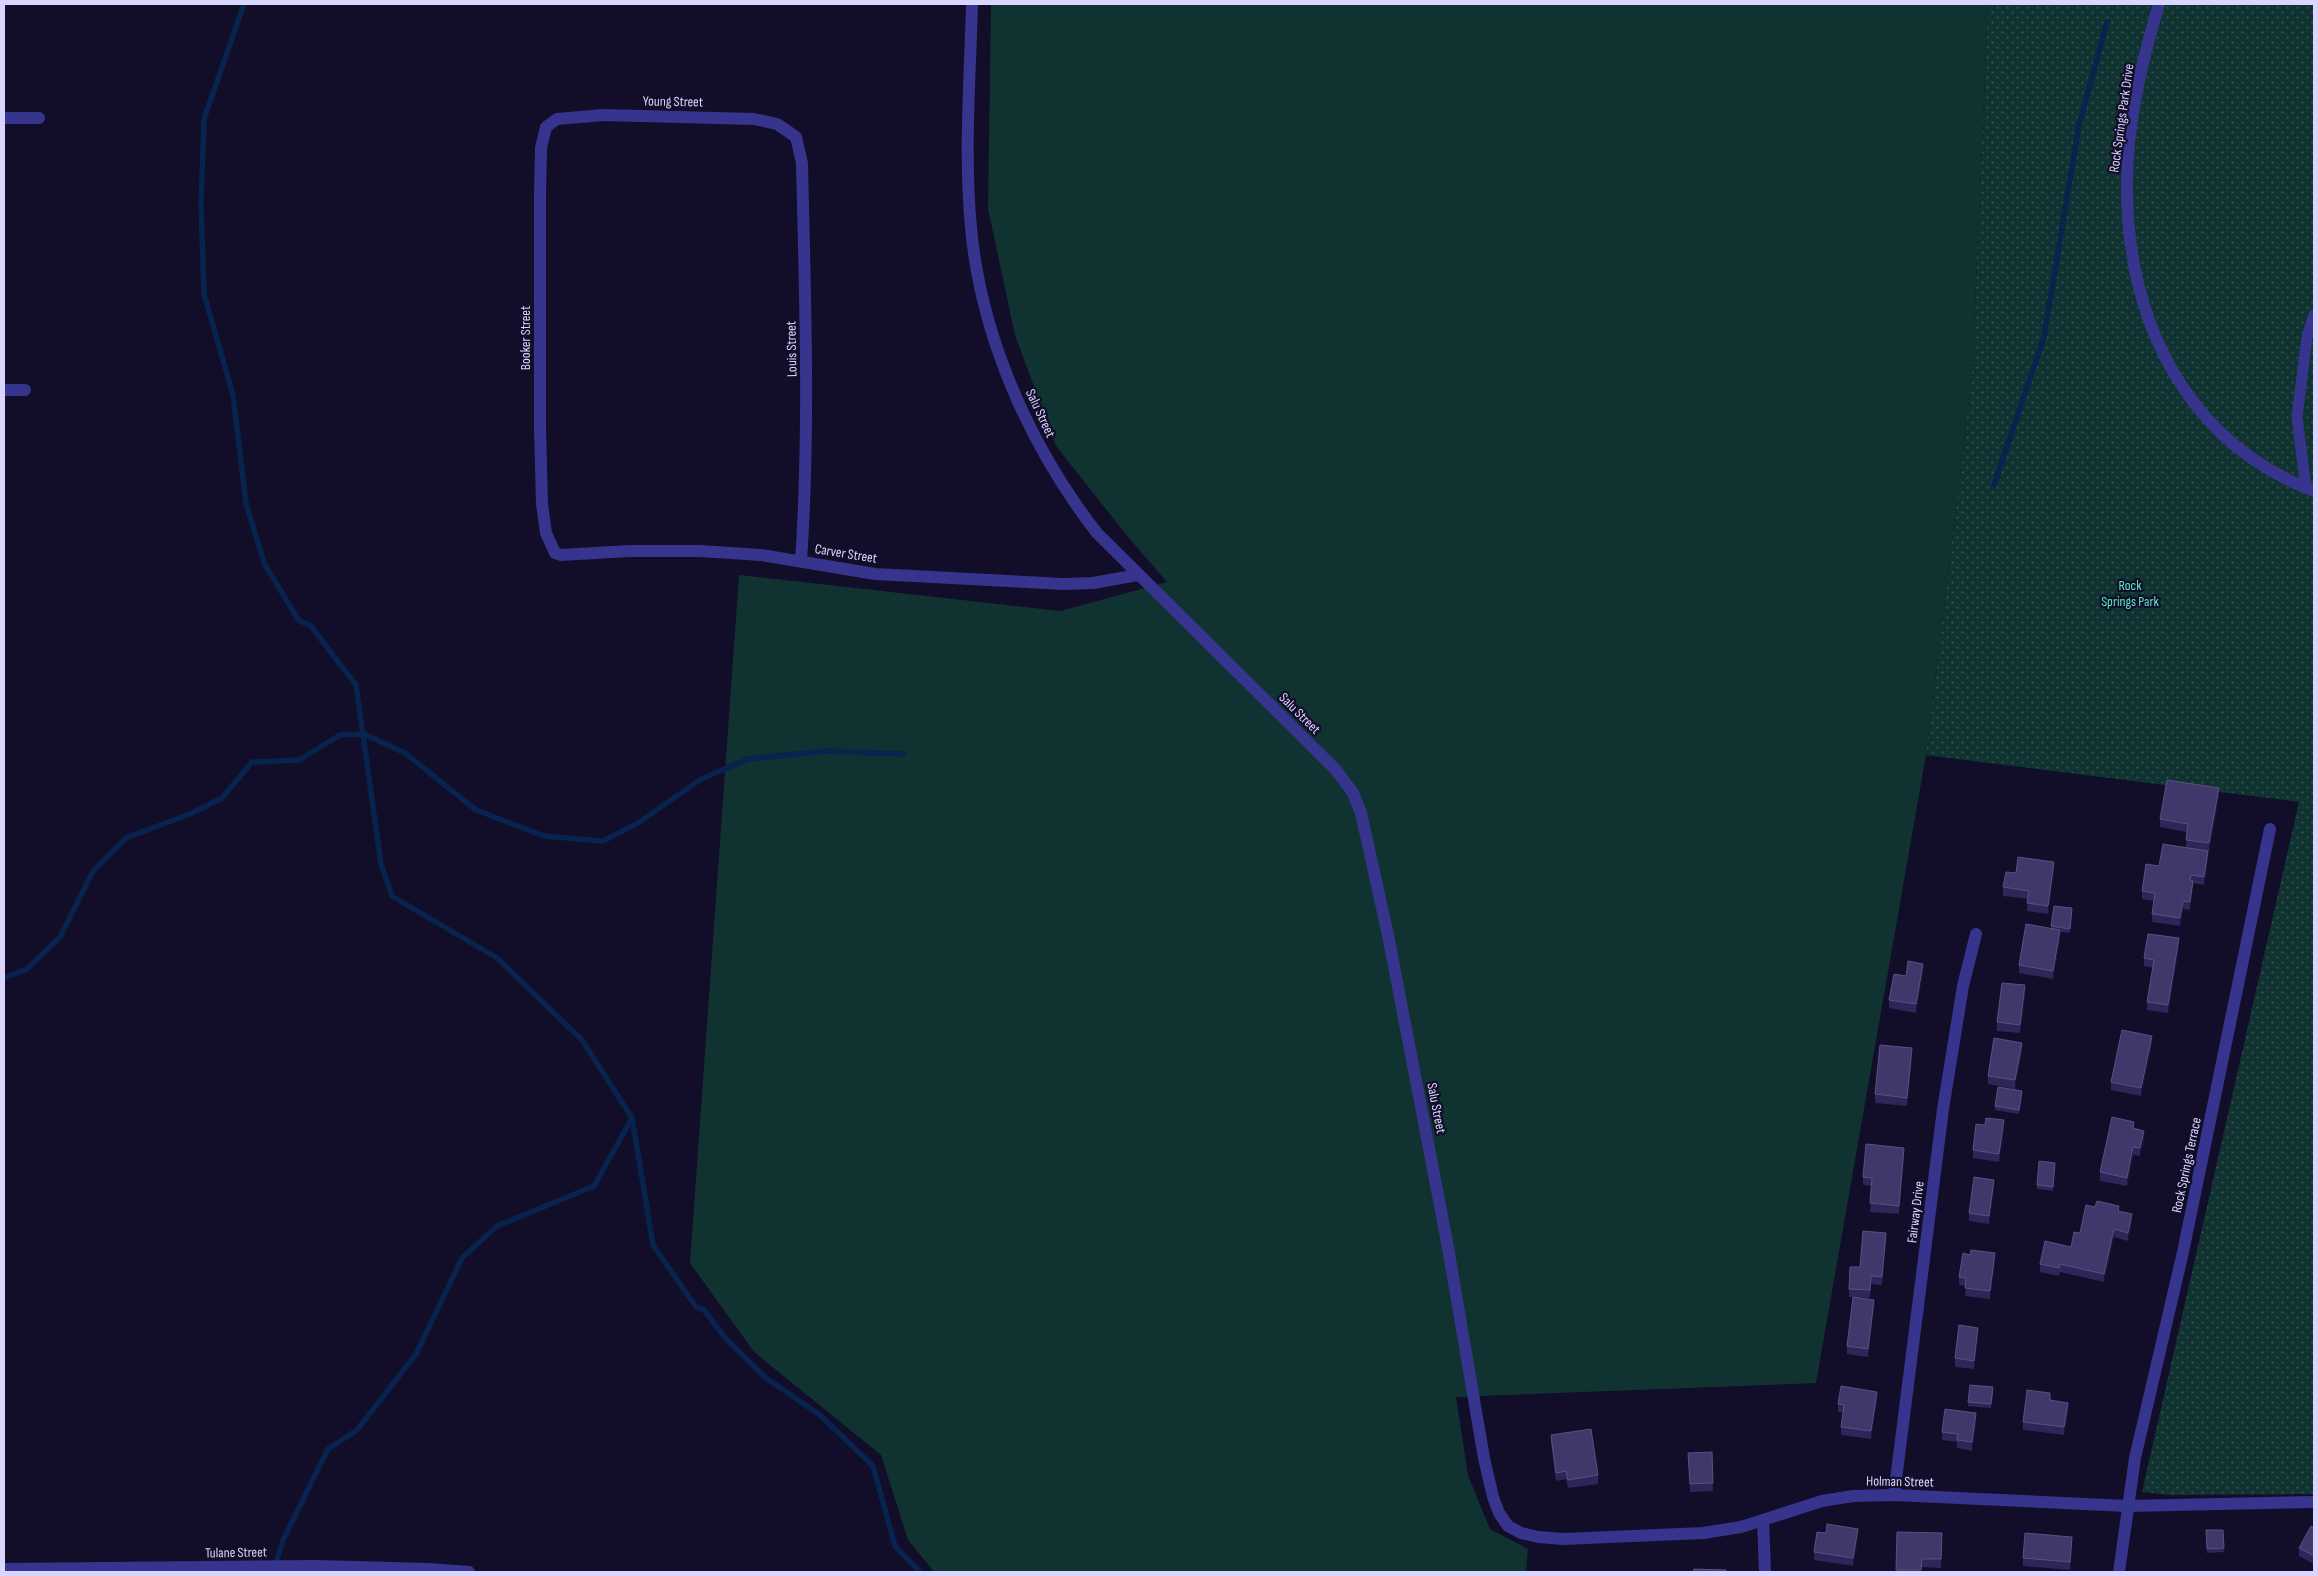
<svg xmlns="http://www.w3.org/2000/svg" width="2318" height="1576" viewBox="0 0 2318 1576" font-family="'Sofia Sans Condensed',sans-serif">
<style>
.grass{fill:#103331}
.park{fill:url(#park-dots)}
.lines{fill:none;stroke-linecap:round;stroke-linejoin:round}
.stream{stroke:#07234e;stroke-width:5.5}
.service{stroke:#36348c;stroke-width:11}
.minor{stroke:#36348c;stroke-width:12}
.wall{fill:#2e2559}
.shaded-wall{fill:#1b143e}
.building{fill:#40386a;stroke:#585182}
.labels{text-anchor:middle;stroke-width:4.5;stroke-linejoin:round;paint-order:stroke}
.street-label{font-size:14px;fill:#d9d5ff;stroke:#120d29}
.park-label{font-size:14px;fill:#55ebc2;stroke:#120d29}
</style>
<defs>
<pattern id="park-dots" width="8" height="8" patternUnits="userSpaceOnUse" patternTransform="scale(1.25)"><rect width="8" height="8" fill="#103331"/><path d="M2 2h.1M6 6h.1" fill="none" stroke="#325050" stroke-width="1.8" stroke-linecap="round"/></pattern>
</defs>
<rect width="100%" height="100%" fill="#120d29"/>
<polygon class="grass" points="991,4 1988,4 1972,377 1926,755 1816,1383 1456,1397 1468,1475 1490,1529 1528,1549 1526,1572 934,1572 908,1540 881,1455 754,1352 690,1263 739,575 1060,611 1167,582 1128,537 1056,446 1015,335 988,209"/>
<polygon class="park" points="1988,4 2314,4 2314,1494 2172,1495 2142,1492 2299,802 1926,755 1972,377"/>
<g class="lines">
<g class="stream">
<polyline points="244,4 204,119 201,204 204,294 233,395 246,503 264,563 299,621 310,625 356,685 381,864 392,896 497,958 582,1040 632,1118 653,1245 696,1307 704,1310 726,1339 766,1378 820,1415 873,1466 895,1546 920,1572"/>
<polyline points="1994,485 2044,337 2079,125 2107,22"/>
<polyline points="4,978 27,969 60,937 93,871 126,838 190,814 222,798 252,762 299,760 340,735 364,734 405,753 476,810 544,836 603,841 638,823 701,779 748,759 826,751 903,754"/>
<polyline points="275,1566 283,1540 328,1449 357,1430 416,1354 462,1258 497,1226 594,1186 632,1118"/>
</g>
<polyline class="service" points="2306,488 2297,417 2307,337 2314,315"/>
<g class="minor">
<path d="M972,4C970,78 964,154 971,228C981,337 1030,447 1097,533L1336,770L1353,793L1361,813L1388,935L1447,1242L1484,1458L1493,1497L1499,1513L1508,1526L1521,1533L1538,1537L1563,1539L1703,1533L1741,1527L1822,1501L1853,1496L1894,1495L2127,1506L2314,1502"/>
<path d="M2159,4C2142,60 2127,123 2127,182C2126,316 2183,441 2314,491"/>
<polyline points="4,118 39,118"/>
<polyline points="4,390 25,390"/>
<path d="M801,561C810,428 805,296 802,163L796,137L777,124L754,119L603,115L557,119L546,127L541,148L540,195V429L542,504L546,533L555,553L561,555L629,551H700L761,555L875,574L1063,584L1093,583L1138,575"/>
<polyline points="1894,1495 1943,1109 1963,986 1976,934"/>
<polyline points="1763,1520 1765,1572"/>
<polyline points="4,1569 317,1566 429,1569 469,1572"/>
<polyline points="2119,1572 2135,1458 2183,1252 2270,829"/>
</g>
</g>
<g class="wall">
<polygon points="2219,796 2209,852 2208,851 2208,859 2204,885 2193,883 2190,910 2183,909 2180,926 2152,922 2152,914 2154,901 2142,899 2142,891 2159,866 2186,847 2186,840 2187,832 2160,827 2160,819"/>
<polygon points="2054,871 2048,914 2027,911 2028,899 2003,896 2003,887 2016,873"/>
<polygon points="2072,912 2070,933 2060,932 2060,939 2053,979 2019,973 2019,965 2051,929 2051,926"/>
<polygon points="2179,947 2168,1013 2147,1010 2147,1002 2153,968 2144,966 2144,958"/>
<polygon points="1923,972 1916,1013 1889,1008 1889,1000 1906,976"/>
<polygon points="2025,994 2020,1033 1997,1031 1997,1022"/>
<polygon points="2152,1044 2141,1096 2111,1090 2111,1082"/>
<polygon points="2022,1051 2015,1089 1988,1084 1988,1076"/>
<polygon points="1912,1057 1907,1106 1875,1103 1875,1094"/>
<polygon points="2022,1096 2019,1114 1995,1110 1995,1106"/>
<polygon points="1985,1125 2004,1128 1999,1162 1973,1158 1973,1150"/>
<polygon points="2134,1128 2144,1139 2140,1156 2133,1155 2127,1186 2100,1181 2100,1172"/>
<polygon points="1904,1156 1899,1214 1870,1212 1872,1186 1863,1185 1863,1177"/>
<polygon points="2055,1163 2053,1191 2037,1189 2037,1185"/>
<polygon points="1994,1188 1989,1224 1969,1221 1969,1213"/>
<polygon points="2119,1211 2132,1223 2128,1241 2114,1237 2104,1282 2060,1272 2059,1276 2040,1272 2040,1264 2071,1247"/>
<polygon points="1886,1241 1882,1285 1871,1284 1870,1298 1854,1297 1874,1308 1868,1357 1847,1354 1847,1346 1853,1297 1849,1297 1849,1289 1860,1267"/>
<polygon points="1995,1261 1990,1299 1965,1296 1966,1286 1959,1285 1959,1277"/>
<polygon points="1978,1336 1974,1369 1955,1367 1955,1358"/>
<polygon points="1993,1392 1991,1408 1968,1406 1968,1402"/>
<polygon points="1877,1400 1871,1439 1841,1435 1841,1427 1843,1413 1838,1412 1838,1404"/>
<polygon points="2050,1401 2068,1411 2064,1435 2023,1430 2023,1422"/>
<polygon points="1976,1421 1972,1451 1957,1448 1957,1442 1942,1440 1942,1432"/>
<polygon points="1551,1435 1598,1475 1598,1484 1568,1488 1566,1479 1556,1481 1551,1443"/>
<polygon points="1712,1452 1713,1491 1690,1492 1688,1453"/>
<polygon points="2314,1528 2314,1564 2299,1556 2299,1548"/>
<polygon points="2206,1530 2223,1530 2224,1552 2207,1553"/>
<polygon points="1897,1532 1942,1533 1941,1568 1922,1567 1921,1572 1896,1572"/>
<polygon points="1858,1537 1853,1566 1814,1560 1814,1552"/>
<polygon points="2072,1546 2070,1570 2023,1566 2023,1558"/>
</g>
<g class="shaded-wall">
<polygon points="2219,788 2219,796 2209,852 2209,843"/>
<polygon points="2208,851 2208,859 2204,885 2204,877"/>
<polygon points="2054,862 2054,871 2048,914 2048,906"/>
<polygon points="2193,881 2193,889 2190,910 2190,902"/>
<polygon points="2183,901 2183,909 2180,926 2180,918"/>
<polygon points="2060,930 2060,939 2053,979 2053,971"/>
<polygon points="2179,938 2179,947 2168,1013 2168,1005"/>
<polygon points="1923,964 1923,972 1916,1013 1916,1004"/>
<polygon points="2025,985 2025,994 2020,1033 2020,1025"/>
<polygon points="2152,1036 2152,1044 2141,1096 2141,1088"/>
<polygon points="2022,1043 2022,1051 2015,1089 2015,1080"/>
<polygon points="1912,1048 1912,1057 1907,1106 1907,1098"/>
<polygon points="2022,1091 2022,1096 2019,1114 2019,1110"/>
<polygon points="2004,1120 2004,1128 1999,1162 1999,1154"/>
<polygon points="2144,1131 2144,1139 2140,1156 2140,1148"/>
<polygon points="2133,1147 2133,1155 2127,1186 2127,1178"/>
<polygon points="1904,1148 1904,1156 1899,1214 1899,1206"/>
<polygon points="1994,1180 1994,1188 1989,1224 1989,1216"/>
<polygon points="2132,1214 2132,1223 2128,1241 2128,1233"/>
<polygon points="2114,1229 2114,1237 2104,1282 2104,1274"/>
<polygon points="1886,1233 1886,1241 1882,1285 1882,1277"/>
<polygon points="1995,1253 1995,1261 1990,1299 1990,1291"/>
<polygon points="1874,1300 1874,1308 1868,1357 1868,1349"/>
<polygon points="1978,1328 1978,1336 1974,1369 1974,1361"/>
<polygon points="1877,1392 1877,1400 1871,1439 1871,1431"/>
<polygon points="2068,1403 2068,1411 2064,1435 2064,1427"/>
<polygon points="1976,1413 1976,1421 1972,1451 1972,1442"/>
<polygon points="1858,1529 1858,1537 1853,1566 1853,1558"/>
<polygon points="2072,1537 2072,1546 2070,1570 2070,1562"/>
</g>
<g class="building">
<polygon points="2167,780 2219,788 2209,843 2186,840 2188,824 2160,819"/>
<polygon points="2163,844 2208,851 2204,877 2191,875 2190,880 2193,881 2190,902 2183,901 2180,918 2152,914 2155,893 2142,891 2146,864 2159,866"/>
<polygon points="2018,857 2054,862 2048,906 2027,903 2029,891 2003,887 2006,872 2016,873"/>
<polygon points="2054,906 2072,908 2070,929 2051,926"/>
<polygon points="2026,924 2060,930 2053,971 2019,965"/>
<polygon points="2148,934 2179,938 2168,1005 2147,1002 2154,960 2144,958"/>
<polygon points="1908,961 1923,964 1916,1004 1889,1000 1894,974 1906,976"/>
<polygon points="2002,983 2025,985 2020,1025 1997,1022"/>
<polygon points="2122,1030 2152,1036 2141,1088 2111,1082"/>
<polygon points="1994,1038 2022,1043 2015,1080 1988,1076"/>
<polygon points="1880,1045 1912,1048 1907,1098 1875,1094"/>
<polygon points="1998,1087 2022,1091 2019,1110 1995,1106"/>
<polygon points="2112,1117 2134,1122 2133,1128 2144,1131 2140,1148 2133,1147 2127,1178 2100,1172"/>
<polygon points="1986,1118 2004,1120 1999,1154 1973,1150 1976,1124 1985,1125"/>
<polygon points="1866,1144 1904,1148 1899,1206 1870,1203 1872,1178 1863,1177"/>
<polygon points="2039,1161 2055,1163 2053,1187 2037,1185"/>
<polygon points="1974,1177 1994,1180 1989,1216 1969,1213"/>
<polygon points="2097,1201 2119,1206 2118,1211 2132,1214 2128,1233 2114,1229 2104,1274 2060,1264 2059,1268 2040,1264 2045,1241 2071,1247 2074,1232 2080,1233 2086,1205 2095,1207"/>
<polygon points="1863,1231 1886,1233 1882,1277 1871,1276 1870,1290 1849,1289 1850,1267 1860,1267"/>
<polygon points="1971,1250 1995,1253 1990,1291 1965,1288 1966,1278 1959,1277 1963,1253 1970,1255"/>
<polygon points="1853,1297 1874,1300 1868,1349 1847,1346"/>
<polygon points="1959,1325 1978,1328 1974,1361 1955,1358"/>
<polygon points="1970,1385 1993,1387 1991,1404 1968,1402"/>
<polygon points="1841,1386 1877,1392 1871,1431 1841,1427 1844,1405 1838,1404"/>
<polygon points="2027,1390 2050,1393 2050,1400 2068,1403 2064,1427 2023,1422"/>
<polygon points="1945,1409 1976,1413 1972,1442 1957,1440 1958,1434 1942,1432"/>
<polygon points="1591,1429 1598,1475 1568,1480 1566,1471 1556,1473 1551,1435"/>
<polygon points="1712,1452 1713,1483 1690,1484 1688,1453"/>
<polygon points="1827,1524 1858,1529 1853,1558 1814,1552 1817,1532 1826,1533"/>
<polygon points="2311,1526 2314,1528 2314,1556 2299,1548"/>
<polygon points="2206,1530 2223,1530 2224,1548 2207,1549"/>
<polygon points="1897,1532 1942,1533 1941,1559 1922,1559 1921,1570 1896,1570"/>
<polygon points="2025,1533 2072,1537 2070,1562 2023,1558"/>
<polygon points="1694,1569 1726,1570 1726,1572 1693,1572"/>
</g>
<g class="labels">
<g class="street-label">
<text transform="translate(673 101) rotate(1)" y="5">Young Street</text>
<text transform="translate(2121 118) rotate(-82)" y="5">Rock Springs Park Drive</text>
<text transform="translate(525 338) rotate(-90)" y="5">Booker Street</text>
<text transform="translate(791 349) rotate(-91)" y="5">Louis Street</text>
<text transform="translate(1041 413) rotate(65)" y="5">Salu Street</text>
<text transform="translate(846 553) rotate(9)" y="5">Carver Street</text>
<text transform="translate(1300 713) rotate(45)" y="5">Salu Street</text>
<text transform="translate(1437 1108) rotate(79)" y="5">Salu Street</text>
<text transform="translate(2186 1165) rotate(-78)" y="5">Rock Springs Terrace</text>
<text transform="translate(1915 1212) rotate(-83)" y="5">Fairway Drive</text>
<text transform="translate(1900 1481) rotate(1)" y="5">Holman Street</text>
<text transform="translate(236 1552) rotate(-1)" y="5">Tulane Street</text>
</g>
<g class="park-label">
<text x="2130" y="590">Rock<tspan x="2130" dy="16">Springs Park</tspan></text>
</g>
</g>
<rect width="2318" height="1576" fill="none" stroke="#d9d5ff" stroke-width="10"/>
</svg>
